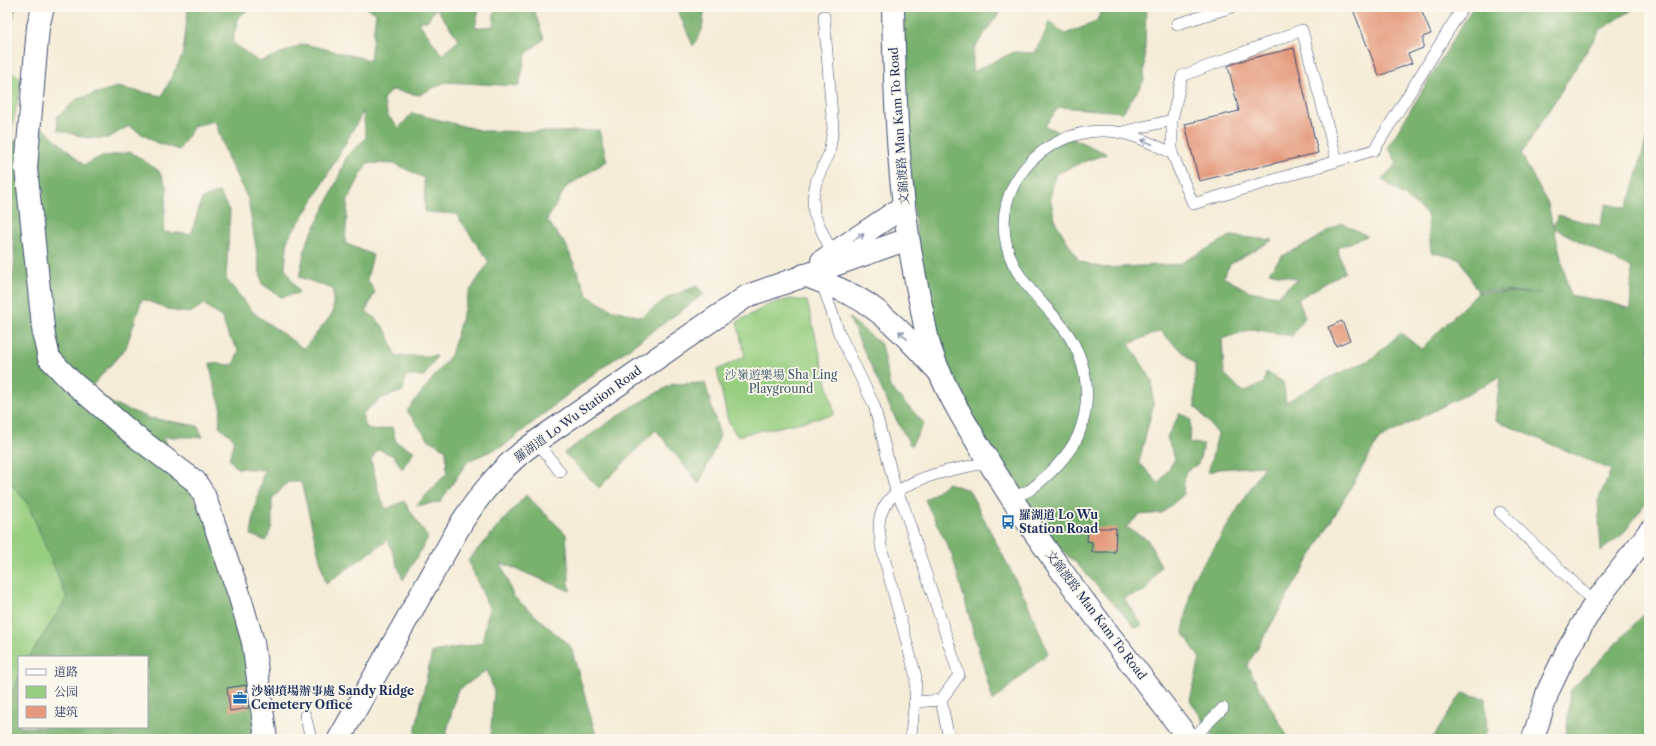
<svg xmlns="http://www.w3.org/2000/svg" width="1656" height="746" viewBox="0 0 1656 746" font-family="'Libre Caslon Text','Noto Serif SC',serif">
<style>
.green{fill:#97ce80;stroke:#597e6f}
.forest{fill:#79b16e;stroke:#4a7066;fill-rule:evenodd}
.building{fill:#e4997c}
.lines{fill:none;stroke-linecap:round;stroke-linejoin:round}
.lane-casing{stroke:#3c4b70;stroke-width:12}
.street-casing{stroke:#3c4b70;stroke-width:24}
.secondary-casing{stroke:#3c4b70;stroke-width:24}
.primary-casing{stroke:#3c4b70;stroke-width:24}
.lane{stroke:#fff;stroke-width:11}
.street{stroke:#fff;stroke-width:22}
.secondary{stroke:#fff;stroke-width:22}
.primary{stroke:#fff;stroke-width:22}
.oneway{stroke:#8d97ae}
.labels{text-anchor:middle;stroke-width:3.5;stroke-linejoin:round;paint-order:stroke}
.street-label{font-size:12px;fill:#1b2f5e;stroke:#fbf7ec}
.park-label{font-size:12px;fill:#3a5766;stroke:#fbf7ec}
.poi-label{font-size:12px;font-weight:bold;fill:#1b2f5e;stroke:#fbf7ec;text-anchor:start}
</style>
<rect width="100%" height="100%" fill="#fbf7ec"/>
<filter id="ink" filterUnits="userSpaceOnUse"><feTurbulence type="fractalNoise" baseFrequency=".025" numOctaves="2"/><feDisplacementMap in="SourceGraphic" scale="8" xChannelSelector="R" yChannelSelector="G"/><feConvolveMatrix kernelMatrix="1 2 1 2 8 2 1 2 1" color-interpolation-filters="sRGB"/></filter>
<filter id="wash" filterUnits="userSpaceOnUse"><feTurbulence type="fractalNoise" baseFrequency=".012" numOctaves="4" result="noise"/><feDisplacementMap in="SourceGraphic" scale="16" xChannelSelector="R" yChannelSelector="G"/><feGaussianBlur stdDeviation="0.9" result="paint"/><feColorMatrix in="noise" values="0 0 0 0 0 0 0 0 0 0 0 0 0 0 0 0 0 1.4 0 .05"/><feComposite in="paint" operator="in"/></filter>
<g filter="url(#wash)">
<rect width="100%" height="100%" fill="#f5ecd7"/>
<g class="green">
<polygon points="7,7 16,7 7,38"/>
<polygon points="7,68 22,79 11,132 7,144"/>
<polygon points="7,232 11,280 7,280"/>
<polygon points="791,299 807,301 834,412 833,415 737,436 728,421 717,370 745,356 737,322 770,304"/>
<polygon points="7,478 28,504 59,575 67,598 30,657 19,657 19,676 7,704"/>
</g>
<g class="forest">
<path d="M184,7H253L239,16L232,42L259,62L304,44L370,60L376,13L365,7H477L479,10L475,28L493,26L495,7H533L544,39L526,54L519,86L445,82L419,95L392,90L383,99L388,116L399,128L412,113L483,131L555,132L599,130L607,161L566,187L547,220L566,245L588,296L610,309L642,317L668,297L697,286L704,294L587,379L505,445L468,461L440,502L416,506L447,473L446,450L428,439L407,411L451,355L469,292L489,262L456,214L425,212L424,178L395,164L367,163L348,200L345,243L373,255L367,279L375,292L366,311C385,326 389,332 395,356H437L424,376H406L403,391L381,398L362,414L366,427L375,431L392,427L396,442L414,451L402,469L394,456L378,449L371,460L380,497L386,509L404,501L428,538L403,580L388,540L326,584L301,482H288L272,499V526L266,541L251,535L255,507L264,470L237,468L229,459L234,439L219,426L221,407L213,381L210,363L233,365L239,351L228,335L222,318L204,304L190,313L174,311L142,299L126,348L91,387L111,403L150,418L198,426L203,437H164L169,460L217,532L266,739L124,738L7,739V704L19,678V727H147V657H29L67,598L28,504L7,478V286C23,262 8,227 7,201C6,182 7,164 7,145L42,127L84,165L100,157L131,152L159,171L167,188L163,232L191,234L202,199L219,192L230,212L226,279L254,313L304,349L333,313V289L299,277L306,244L330,197L347,156L366,138L363,112L308,209L288,238L285,268L299,293L281,297L262,284L248,199L228,159L215,121L194,126L179,150L155,142L129,126L108,138H88L58,130L57,117L77,99L117,87L162,96L183,54L188,10ZM436,8L459,40L442,55L418,21H427Z"/>
<polygon points="674,7 705,7 702,30 693,46 679,13"/>
<path d="M902,7H1003L974,49L972,72L1014,52L1035,53L1045,33L1049,21L1065,34L1096,22L1103,7H1146L1144,81L1123,112L1059,107L1045,126L1107,154L1080,163L1056,174L1050,198L1056,223L1079,261L1104,268L1179,264L1231,236L1273,240L1231,263L1223,277L1249,291L1277,296L1297,279L1269,272L1282,256L1309,243L1342,223L1367,236L1337,248L1345,272L1298,299L1305,317L1292,336L1252,329L1222,339L1224,373L1243,392L1264,383L1266,372L1283,382L1286,402L1324,380L1370,360L1401,333L1421,349L1478,292L1460,259L1431,252L1427,214L1382,179L1397,163L1388,147L1473,7H1637L1600,30L1521,154L1548,204L1553,227L1558,215L1600,226L1606,204L1626,208L1632,194L1649,128V499L1623,534L1601,551L1598,501L1611,470L1495,420L1500,377L1379,439L1247,666L1289,739H1215L1190,700L1200,659L1183,632L1193,578L1214,548L1264,466L1219,469L1208,473L1218,434L1195,406V364L1160,331L1129,344L1152,380L1153,406L1139,462L1159,484L1175,459L1167,437L1180,413L1191,419L1190,443L1204,444L1198,464L1185,472L1183,495L1162,513L1140,515L1126,527L1147,539L1161,566L1145,591L1124,598L1142,625L1136,628L1076,563L1022,514L925,323L904,108ZM1554,228L1632,269L1630,309L1612,303L1570,295ZM1481,290L1541,293L1478,292Z"/>
<polygon points="849,318 881,344 890,387 924,423 911,446 892,412"/>
<polygon points="705,383 720,436 699,484 656,430 599,488 564,453 631,407 673,384"/>
<polygon points="948,483 969,490 1027,602 1048,653 993,701 952,555 925,500"/>
<polygon points="526,495 566,534 570,591 501,563 513,596 571,647 597,739 490,739 494,691 487,670 457,691 445,739 415,739 416,727 432,652 482,643 489,608 468,560"/>
<polygon points="1649,609 1649,739 1566,739 1570,691"/>
<polygon points="1462,693 1485,698 1487,730 1483,739 1432,739"/>
</g>
<g id="blocks">
<g class="building">
<polygon points="1352,7 1420,7 1431,34 1423,37 1423,48 1408,54 1412,63 1379,76"/>
<polygon points="1294,48 1318,153 1199,181 1185,124 1239,111 1228,66 1244,60"/>
<polygon points="1342,321 1350,340 1336,346 1328,327"/>
<polygon points="1088,528 1116,528 1115,552 1092,552 1092,542 1087,541"/>
<polygon points="246,685 249,708 230,711 227,688"/>
</g>
</g>
</g>
<g filter="url(#ink)">
<use href="#blocks" fill-opacity="0" stroke="#3c4b70" stroke-width="1"/>
<g class="lines">
<defs>
<g id="lane">
<polyline points="824,16 833,129 829,154 817,179 813,197 814,214 832,253"/>
<polyline points="1177,24 1232,7"/>
<polyline points="1122,132 1172,120"/>
<polyline points="1337,161 1302,30 1182,76 1172,120 1172,153 1193,204 1374,150 1463,7"/>
<polyline points="822,283 839,333 874,405 896,491 904,507 959,675 941,700 949,739"/>
<polyline points="537,441 560,472"/>
<path d="M1011,498C1017,496 1024,493 1030,490C1048,476 1068,456 1078,436C1095,395 1086,354 1058,321C1038,297 1015,278 1007,247C991,187 1042,132 1101,131C1127,130 1150,143 1172,153"/>
<polyline points="1500,512 1595,603"/>
<polyline points="915,702 941,700"/>
<polyline points="305,715 311,739"/>
<path d="M912,739L911,734L915,699L916,677L881,546C881,539 879,532 879,525C881,478 954,470 989,462"/>
<polyline points="1192,739 1223,708"/>
</g>
<g id="street">
<polyline points="43,7 38,27 26,168 44,336 49,358 70,380 135,436 195,481 204,495 239,594 253,642 266,739"/>
<polyline points="822,261 903,207"/>
<path d="M804,275C827,284 853,293 873,308C898,326 919,351 940,373"/>
<path d="M339,739L462,522C482,491 506,462 537,441L747,296L908,239"/>
</g>
<polyline id="secondary" points="1533,739 1548,691 1567,651 1595,603 1649,532"/>
<path id="primary" d="M893,7C895,104 898,201 919,296C923,313 925,331 930,348C944,389 964,421 986,457C1045,556 1119,647 1189,739"/>
</defs>
<use href="#lane" class="lane-casing"/>
<use href="#street" class="street-casing"/>
<use href="#secondary" class="secondary-casing"/>
<use href="#primary" class="primary-casing"/>
<use href="#lane" class="lane"/>
<use href="#street" class="street"/>
<use href="#secondary" class="secondary"/>
<use href="#primary" class="primary"/>
</g>
<defs><path id="oneway-shaft" d="M-6 0H5M1.5-3L5.5 0L1.5 3" fill="none" stroke-width="1.6" stroke-linecap="round" stroke-linejoin="round"/></defs>
<g class="oneway">
<use href="#oneway-shaft" transform="translate(1147 142) rotate(-158)"/>
<use href="#oneway-shaft" transform="translate(859 237) rotate(-31)"/>
<use href="#oneway-shaft" transform="translate(903 335) rotate(-134)"/>
</g>
</g>
<defs>
<symbol id="bus-bare" viewBox="-9 -9 18 18"><path d="M-5-6H5V4H4V6H2V4H-2V6H-4V4H-5ZM-3.5-4V0h7V-4ZM-3.5 1.2v1.5H-2V1.2ZM2 1.2v1.5H3.5V1.2Z" fill="#1f6fb2" stroke="#fbf7ec" stroke-width="2.5" paint-order="stroke"/></symbol>
<symbol id="office-bare" viewBox="-9 -9 18 18"><path d="M-6-3h4V-5.5h4V-3h4V5H-6ZM-1-4.5V-3h2v-1.5ZM-6 0V1H6V0Z" fill="#1f6fb2" stroke="#fbf7ec" stroke-width="2.5" paint-order="stroke"/></symbol>
</defs>
<g fill-rule="evenodd">
<use href="#bus-bare" x="998" y="512" width="20" height="20"/>
<use href="#office-bare" x="230" y="688" width="20" height="20"/>
</g>
<g class="labels">
<g class="street-label">
<text transform="translate(899 126) rotate(-94)" y="4">文錦渡路 Man Kam To Road</text>
<text transform="translate(578 414) rotate(-36)" y="4">羅湖道 Lo Wu Station Road</text>
<text transform="translate(1096 615) rotate(53)" y="4">文錦渡路 Man Kam To Road</text>
</g>
<g class="park-label">
<text x="781" y="379">沙嶺遊樂場 Sha Ling<tspan x="781" dy="14">Playground</tspan></text>
</g>
<g class="poi-label">
<text x="1019" y="519">羅湖道 Lo Wu<tspan x="1019" dy="14">Station Road</tspan></text>
<text x="251" y="695">沙嶺墳場辦事處 Sandy Ridge<tspan x="251" dy="14">Cemetery Office</tspan></text>
</g>
</g>
<rect width="1656" height="746" fill="none" stroke="#fbf7ec" stroke-width="24"/>
<rect x="18" y="656" width="130" height="72" fill="#fbf7ec" stroke="#a1a7b3"/>
<rect x="26" y="669" width="20" height="6" fill="#ffffff" stroke="#a1a7b3"/>
<text x="54" y="676" font-size="12" fill="#1b2f5e">道路</text>
<rect x="26" y="686" width="20" height="12" fill="#97ce80" stroke="#a1a7b3"/>
<text x="54" y="696" font-size="12" fill="#1b2f5e">公园</text>
<rect x="26" y="706" width="20" height="12" fill="#e4997c" stroke="#a1a7b3"/>
<text x="54" y="716" font-size="12" fill="#1b2f5e">建筑</text>
</svg>
